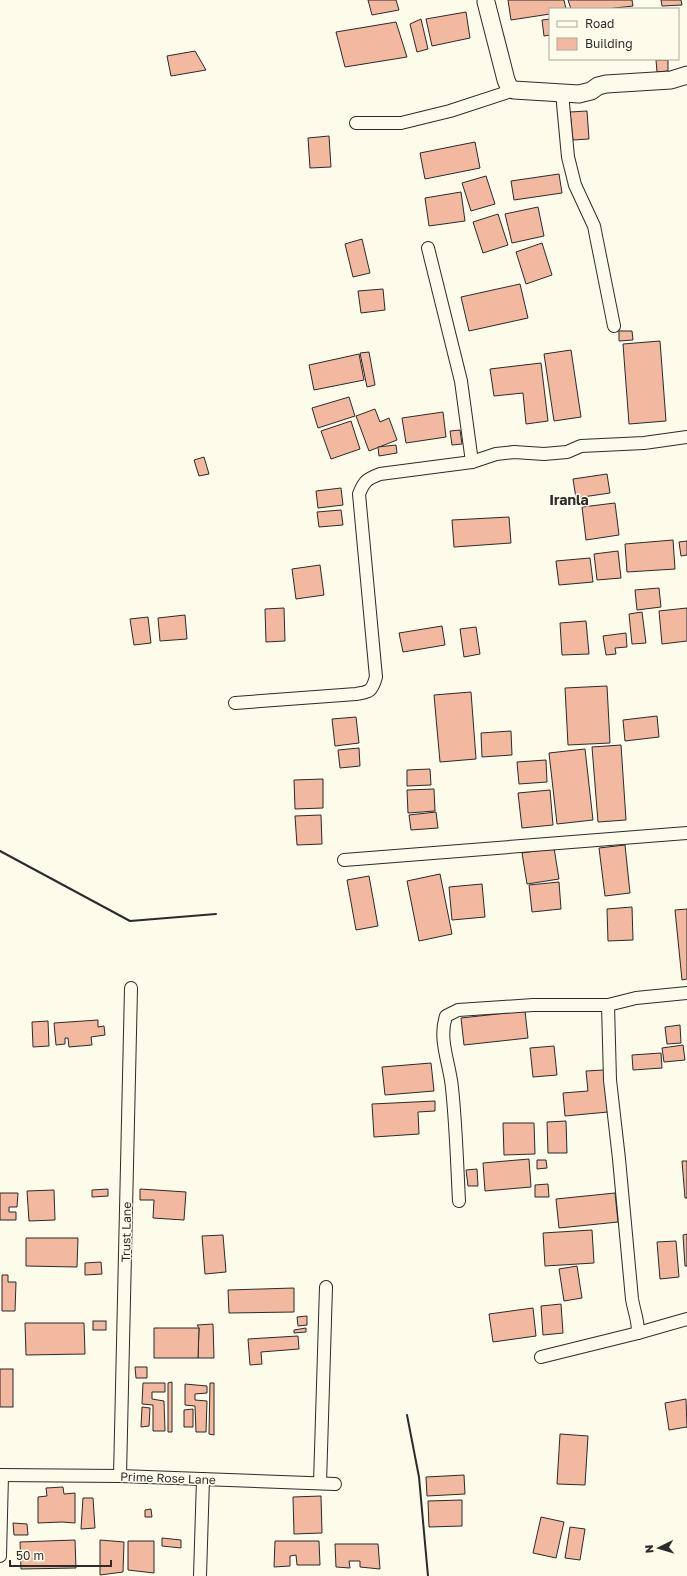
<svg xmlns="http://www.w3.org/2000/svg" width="687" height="1576" font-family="'Golos Text',sans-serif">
<rect width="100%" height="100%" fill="#fdfbea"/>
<!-- building -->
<g fill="#f2b8a0" stroke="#2b2b2b">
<polygon points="368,0 396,0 399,10 372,15"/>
<polygon points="508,0 564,0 566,9 550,9 550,14 511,20"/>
<polygon points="568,0 632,0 633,6 606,9 571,9"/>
<polygon points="661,0 681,0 682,5 662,6"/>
<polygon points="466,12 470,38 432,46 426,19"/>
<polygon points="421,19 428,49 417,52 410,24"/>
<polygon points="550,19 550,35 544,36 542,20"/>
<polygon points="396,22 407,57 345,67 336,32"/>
<polygon points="195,51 206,70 171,76 167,56"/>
<polygon points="656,60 668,60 668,71 657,72"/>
<polygon points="587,111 589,139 573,140 570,112"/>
<polygon points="329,136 331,167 310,168 308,138"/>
<polygon points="475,142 480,168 425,179 420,153"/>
<polygon points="559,174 562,193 514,200 511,181"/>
<polygon points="486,176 495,204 471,211 462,183"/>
<polygon points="461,192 465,221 429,226 425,198"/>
<polygon points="538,207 544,236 512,243 505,214"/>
<polygon points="498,214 508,245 483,253 473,222"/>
<polygon points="362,239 370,273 353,277 345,244"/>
<polygon points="542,243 552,275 526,284 516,252"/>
<polygon points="520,284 528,318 469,331 461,297"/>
<polygon points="383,289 385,310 361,313 358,291"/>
<polygon points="619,331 632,331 633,340 619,341"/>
<polygon points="660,341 666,421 629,424 623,344"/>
<polygon points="571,350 581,417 554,421 544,354"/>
<polygon points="369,352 375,385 367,387 360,353"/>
<polygon points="359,354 364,380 314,390 309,365"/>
<polygon points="541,363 548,421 526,424 523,393 494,396 490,369"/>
<polygon points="349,397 355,416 318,428 312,408"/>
<polygon points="375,409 380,422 389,418 397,440 369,451 356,416"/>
<polygon points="443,412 446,437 406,443 402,418"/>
<polygon points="351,421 360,449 331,459 321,431"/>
<polygon points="460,430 462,444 452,445 450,431"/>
<polygon points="396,445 397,453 379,456 378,447"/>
<polygon points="204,457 209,474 199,476 194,460"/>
<polygon points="607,474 610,493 576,498 573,479"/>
<polygon points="341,488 343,505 318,508 316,491"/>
<polygon points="615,503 619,535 586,540 582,507"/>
<polygon points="341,510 343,525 319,527 317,512"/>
<polygon points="509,517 511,543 454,547 452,520"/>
<polygon points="673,540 675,569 627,572 625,544"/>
<polygon points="687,541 687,555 681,556 679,542"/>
<polygon points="618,551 621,578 597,580 594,554"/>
<polygon points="590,558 593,582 559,585 556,561"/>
<polygon points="320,565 324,595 296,599 292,569"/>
<polygon points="659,588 661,607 637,610 635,590"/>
<polygon points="284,608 285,641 266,642 265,609"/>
<polygon points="687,608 687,641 662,644 659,611"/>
<polygon points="642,612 646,643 632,644 629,614"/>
<polygon points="185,615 187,639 160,641 158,618"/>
<polygon points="148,617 151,643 134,645 130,619"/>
<polygon points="586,621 589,654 562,655 560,623"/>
<polygon points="442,626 445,645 403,652 399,633"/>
<polygon points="476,627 480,654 464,657 460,629"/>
<polygon points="626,633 627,647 615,648 616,654 606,655 603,636"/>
<polygon points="607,686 610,743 568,745 565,688"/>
<polygon points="471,692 476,759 440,762 434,695"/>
<polygon points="657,716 659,737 625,741 623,720"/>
<polygon points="356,717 359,743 335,746 332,719"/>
<polygon points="511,731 512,755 482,757 481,733"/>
<polygon points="621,745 626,820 598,822 592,747"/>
<polygon points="359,748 360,766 340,768 338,750"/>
<polygon points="585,749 593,820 557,824 549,753"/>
<polygon points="546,760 547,782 519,784 517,762"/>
<polygon points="430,769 431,785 407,786 407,770"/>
<polygon points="323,779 323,808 295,809 294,780"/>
<polygon points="434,789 435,811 408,813 407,790"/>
<polygon points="550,790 553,825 522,828 518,793"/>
<polygon points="436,812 438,828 411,830 409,815"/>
<polygon points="321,815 322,844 297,845 295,816"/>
<polygon points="625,845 630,893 605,896 599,848"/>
<polygon points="554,848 559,879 527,884 522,853"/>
<polygon points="440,874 452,934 419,941 407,881"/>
<polygon points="369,876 378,926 356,930 347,880"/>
<polygon points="559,882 561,909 532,912 529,885"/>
<polygon points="482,884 485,917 452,920 449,887"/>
<polygon points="632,907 633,940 608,941 607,909"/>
<polygon points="687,909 687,979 682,980 675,910"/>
<polygon points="525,1011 528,1038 464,1045 461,1018"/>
<polygon points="98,1020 98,1027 104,1026 105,1035 91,1037 92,1045 69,1047 68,1038 65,1038 65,1044 56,1045 54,1023"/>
<polygon points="48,1021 49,1046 33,1047 32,1022"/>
<polygon points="680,1025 681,1043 667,1044 665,1027"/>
<polygon points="683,1045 685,1060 664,1062 662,1048"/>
<polygon points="554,1046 557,1075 533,1077 530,1048"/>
<polygon points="661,1053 662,1068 633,1070 632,1055"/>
<polygon points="431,1063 434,1091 385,1095 382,1067"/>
<polygon points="604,1070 608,1112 565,1116 563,1093 588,1091 586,1071"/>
<polygon points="435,1101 435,1111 418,1112 419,1134 374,1137 372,1104"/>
<polygon points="566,1121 567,1153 548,1153 547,1122"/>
<polygon points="503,1123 534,1123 535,1154 504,1155"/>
<polygon points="529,1159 531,1187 485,1191 483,1163"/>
<polygon points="537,1160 546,1160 547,1168 537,1169"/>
<polygon points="682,1161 687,1161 687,1198 685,1198"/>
<polygon points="477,1169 478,1186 468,1186 466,1170"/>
<polygon points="548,1184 549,1197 535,1197 535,1185"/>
<polygon points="108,1189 108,1196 92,1197 92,1190"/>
<polygon points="140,1189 186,1192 184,1220 153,1218 154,1200 140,1200"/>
<polygon points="54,1190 55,1220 29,1221 27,1191"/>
<polygon points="0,1193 18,1193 17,1207 9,1207 9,1212 16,1212 16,1220 0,1220"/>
<polygon points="615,1193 618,1222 559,1228 556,1199"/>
<polygon points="592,1230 594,1263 545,1266 543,1233"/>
<polygon points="687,1234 687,1266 685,1266 683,1235"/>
<polygon points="223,1235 226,1272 205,1274 202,1236"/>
<polygon points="26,1238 78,1238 77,1267 26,1266"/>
<polygon points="676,1241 679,1277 660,1279 657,1242"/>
<polygon points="101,1262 102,1274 85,1275 85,1263"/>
<polygon points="577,1266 582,1298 564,1301 559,1269"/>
<polygon points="2,1275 8,1275 8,1282 16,1282 15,1311 2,1311"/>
<polygon points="294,1288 294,1312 229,1313 228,1290"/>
<polygon points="561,1304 563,1333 543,1335 541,1306"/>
<polygon points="533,1308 536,1336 493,1342 489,1314"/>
<polygon points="307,1316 307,1325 298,1326 297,1317"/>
<rect x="93" y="1321" width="13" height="9"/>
<polygon points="25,1323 84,1323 85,1354 26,1355"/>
<polygon points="213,1324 214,1358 198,1358 199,1328 197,1325"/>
<polygon points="154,1328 199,1328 198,1358 154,1358"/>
<polygon points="306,1328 306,1332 294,1333 294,1330"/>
<polygon points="298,1336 299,1349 261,1352 262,1364 250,1365 248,1339"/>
<polygon points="135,1367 147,1367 147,1378 136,1378"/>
<rect x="0" y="1369" width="13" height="38"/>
<polygon points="172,1382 172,1432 168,1432 168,1383"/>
<polygon points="143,1383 165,1383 165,1392 152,1392 152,1399 164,1401 165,1431 153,1431 153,1405 142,1404"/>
<polygon points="210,1383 214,1383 214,1435 209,1434"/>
<polygon points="185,1384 207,1386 207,1393 195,1394 195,1400 207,1401 206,1432 196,1432 195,1406 185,1405"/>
<polygon points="686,1399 687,1427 669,1430 665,1403"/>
<polygon points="142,1407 150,1408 149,1426 141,1427"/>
<polygon points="193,1409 193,1427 184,1427 184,1410"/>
<polygon points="560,1434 588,1436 585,1485 557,1484"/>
<polygon points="464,1475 465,1494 427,1496 426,1477"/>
<polygon points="63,1487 64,1494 75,1493 75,1523 62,1522 38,1523 38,1497 47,1496 46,1488"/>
<polygon points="321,1496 322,1533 294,1534 293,1497"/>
<polygon points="83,1498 93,1498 95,1528 81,1529"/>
<polygon points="462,1500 462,1526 429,1527 428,1501"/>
<polygon points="151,1509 152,1517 145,1517 145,1510"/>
<polygon points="541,1517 564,1522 556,1558 533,1553"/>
<polygon points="13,1523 27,1524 28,1535 14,1535"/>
<polygon points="570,1527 585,1529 580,1560 565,1558"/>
<polygon points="162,1538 181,1540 181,1548 162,1546"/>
<polygon points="75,1540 76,1568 21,1569 20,1542"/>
<polygon points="100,1540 124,1542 123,1572 100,1575"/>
<polygon points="128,1541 154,1541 154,1573 128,1570"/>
<polygon points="275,1541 319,1541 320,1565 297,1565 296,1555 290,1556 290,1566 274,1567"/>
<polygon points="335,1544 378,1544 380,1569 360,1567 360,1561 349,1561 350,1568 336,1567"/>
</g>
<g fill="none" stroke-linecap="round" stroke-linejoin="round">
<defs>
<g id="street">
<polyline points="562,93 568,157 575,185 594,226 614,326"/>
<polyline points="356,123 401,123 450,111 514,90"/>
<polyline points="428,248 461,381 472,462"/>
<path d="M235 703 356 694C370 692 372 691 376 677L359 494C364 481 367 479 380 474L472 462 496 454 514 452 544 454 567 452 581 446 644 443 687 437"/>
<polyline points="344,860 687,833"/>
<path d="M459 1201C457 1163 456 1125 452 1088 450 1064 438 1040 446 1016L458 1010 533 1005H608"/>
<polyline points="638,1333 687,1319"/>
<path d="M541 1357 638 1333C638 1318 634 1312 632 1299L619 1159 610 1080 608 1005 636 998 687 993"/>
<polyline points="0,1475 120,1476 335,1484"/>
<polyline points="120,1476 131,988"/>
<polyline points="320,1483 326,1287"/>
<polyline points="0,1556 2,1475"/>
<polyline points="200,1576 203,1479"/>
</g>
<polyline id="secondary" points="486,2 506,80 509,87 514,90 579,94 591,91 598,86 606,84 671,80 687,75"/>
</defs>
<!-- street casing -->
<use href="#street" stroke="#2b2b2b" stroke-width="14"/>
<!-- secondary casing -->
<use href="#secondary" stroke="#2b2b2b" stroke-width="19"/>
<!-- street -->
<use href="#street" stroke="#fdfbea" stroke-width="12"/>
<!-- secondary -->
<use href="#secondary" stroke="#fdfbea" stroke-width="17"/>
<!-- wall -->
<g stroke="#2b2b2b" stroke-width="2">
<polyline points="0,851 130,921 216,914"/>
<polyline points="407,1415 419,1477 428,1576"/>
</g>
</g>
<g text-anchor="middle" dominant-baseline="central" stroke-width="3" stroke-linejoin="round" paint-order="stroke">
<!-- street labels -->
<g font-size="12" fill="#2b2b2b" stroke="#fdfbea">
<text transform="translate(126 1232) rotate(-89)">Trust Lane</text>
<text transform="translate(168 1478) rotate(2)">Prime Rose Lane</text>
</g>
<!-- quarter labels -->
<g font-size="14" font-weight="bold" fill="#2b2b2b" stroke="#fdfbea">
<text x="569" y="499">Iranla</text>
</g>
</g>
<!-- legend -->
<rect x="549" y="8" width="130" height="52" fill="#fdfbea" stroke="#a9a89e"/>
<rect x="557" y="21" width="20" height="6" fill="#fdfbea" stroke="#a9a89e"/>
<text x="585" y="28" font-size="12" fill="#2b2b2b">Road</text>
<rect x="557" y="38" width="20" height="12" fill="#f2b8a0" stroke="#a9a89e"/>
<text x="585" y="48" font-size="12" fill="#2b2b2b">Building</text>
<!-- north arrow -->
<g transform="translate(659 1548) rotate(265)" stroke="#fdfbea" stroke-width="3" paint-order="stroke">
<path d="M0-3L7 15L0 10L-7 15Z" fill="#2b2b2b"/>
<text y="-6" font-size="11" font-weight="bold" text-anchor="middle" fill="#2b2b2b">N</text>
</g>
<!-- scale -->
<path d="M10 1560v6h101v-6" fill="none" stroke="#2b2b2b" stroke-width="2"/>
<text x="16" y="1560" font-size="12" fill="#2b2b2b" stroke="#fdfbea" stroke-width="3" paint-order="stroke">50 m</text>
</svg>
